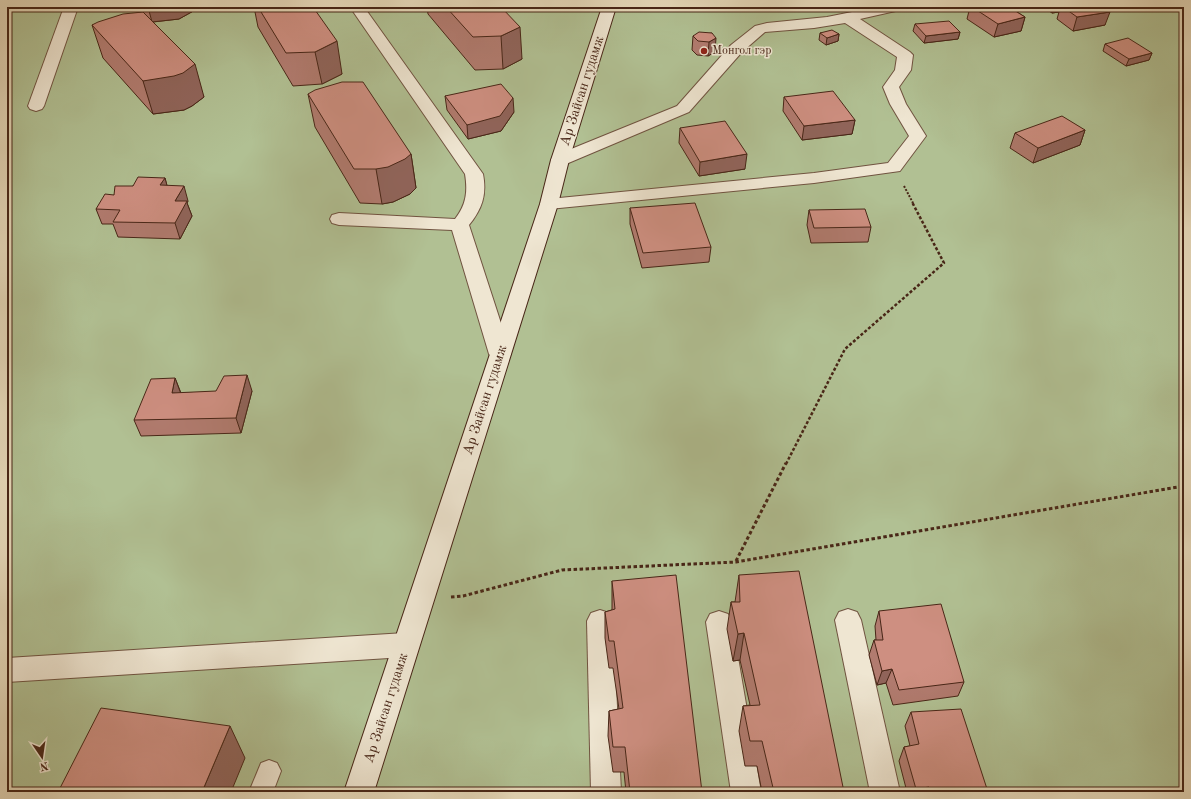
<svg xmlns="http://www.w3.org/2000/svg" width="1191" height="799" font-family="'Old Standard TT',serif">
<rect width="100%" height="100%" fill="#e6d9ba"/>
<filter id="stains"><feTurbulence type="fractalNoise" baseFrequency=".005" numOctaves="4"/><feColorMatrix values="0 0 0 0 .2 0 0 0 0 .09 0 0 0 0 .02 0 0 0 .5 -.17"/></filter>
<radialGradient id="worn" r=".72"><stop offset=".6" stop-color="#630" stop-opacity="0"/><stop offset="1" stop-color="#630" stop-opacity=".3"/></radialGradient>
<!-- green -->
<rect fill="#b1c093" stroke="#7c7355" x="7" y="7" width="1177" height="785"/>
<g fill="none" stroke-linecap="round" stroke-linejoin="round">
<defs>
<polygon id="lane" points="269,760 277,763 281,771 273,792 249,792 261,763"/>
<g id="street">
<polygon points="64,7 78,7 44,106 42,109 36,111 30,109 28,106"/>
<path d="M350 7H364L483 174C487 195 482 209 469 225L511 354 507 359 500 361 493 359 489 354 452 230 339 225 332 223 330 219 332 215 339 213 455 219C466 205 468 192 465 174Z"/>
<polygon points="877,7 902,7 900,10 860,19 910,52 913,55 911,70 899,87 906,104 926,136 900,171 814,183 549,209 543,208 540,204 543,200 549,199 814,173 888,163 909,136 890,104 883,87 895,70 897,57 845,23 814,28 765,32 742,52 689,112 566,164 560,165 554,164 551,160 554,156 677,106 731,45 755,26 767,23 827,17"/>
<polygon points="848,609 857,612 861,620 900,792 870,792 835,620 839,612"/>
<polygon points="600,610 609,613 613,621 621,792 591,792 587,621 591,613"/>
<polygon points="719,611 728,614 732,622 761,792 731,792 706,622 710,614"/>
<polygon points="405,633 415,637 418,645 415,653 405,657 7,682 7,658"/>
</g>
<polygon id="secondary" points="602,7 616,7 569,160 558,204 374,792 344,792 540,204 551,160"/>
</defs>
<!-- lane casing -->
<use href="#lane" stroke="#705340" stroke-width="2"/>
<!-- street casing -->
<use href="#street" stroke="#705340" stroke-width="2"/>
<!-- secondary casing -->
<use href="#secondary" stroke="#482617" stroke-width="2"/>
<!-- path-far2 -->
<polyline stroke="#482617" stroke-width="2" stroke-dasharray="2 1.5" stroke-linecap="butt" points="904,186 913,203"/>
<!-- path-far1 -->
<polyline stroke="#482617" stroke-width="2.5" stroke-dasharray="3 2" stroke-linecap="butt" points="786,464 845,349 944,263 912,202"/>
<!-- path -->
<g stroke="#482617" stroke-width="3" stroke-dasharray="3.5 2.5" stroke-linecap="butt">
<polyline points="736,561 786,463"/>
<polyline points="451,597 463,596 562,570 736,562 1184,486"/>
</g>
<!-- lane -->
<use href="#lane" fill="#efe6d2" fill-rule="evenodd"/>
<!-- street -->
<use href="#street" fill="#efe6d2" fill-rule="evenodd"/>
<!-- secondary -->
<use href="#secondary" fill="#efe6d2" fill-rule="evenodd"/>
</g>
<!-- wall -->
<g fill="#b17b6f" stroke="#482617">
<polygon points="136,7 196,7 197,9 179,19 153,22 204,97 192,106 184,110 153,114 103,58 92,25 141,12"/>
<polygon points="254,7 313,7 342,74 322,84 293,86 258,27"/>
<polygon points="427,7 501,7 522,59 503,69 475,70 428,14"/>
<polygon points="970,7 1009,7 1025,17 1021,31 994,37 967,19"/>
<polygon points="1043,7 1103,7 1105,25 1073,31 1057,19 1059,12 1052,13"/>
<polygon points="1180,7 1184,7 1184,14 1178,10"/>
<polygon points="915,24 960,32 958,39 924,43 913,31"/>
<polygon points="712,33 715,52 708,56 697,55 692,50 693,36"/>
<polygon points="820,33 839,34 838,41 826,45 819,40"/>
<polygon points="1105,44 1152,53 1149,60 1126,66 1103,51"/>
<polygon points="308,94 411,154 416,188 410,194 393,202 382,204 360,203 315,127"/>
<polygon points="445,96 514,112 501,131 468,139 447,110"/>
<polygon points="784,97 855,120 852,134 802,140 783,111"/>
<polygon points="680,128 745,169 699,176 679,143"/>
<polygon points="1085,130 1080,145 1033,163 1010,148 1015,133"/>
<polygon points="165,178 167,186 188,201 187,203 192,216 180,239 118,237 113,224 102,224 96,209 114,195 133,186"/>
<polygon points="630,208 711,247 709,262 642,268 630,224"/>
<polygon points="809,210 871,227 868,242 811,243 807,225"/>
<polygon points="175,378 181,393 252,391 241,433 141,436 134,420"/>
<polygon points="739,575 844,792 762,792 757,766 745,766 739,731 743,706 750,705 740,660 733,661 727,629 731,602 735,602"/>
<polygon points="612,581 702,792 626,792 624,772 613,772 608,736 609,711 619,709 613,668 609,668 605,638 605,612 612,610"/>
<polygon points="879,611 964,682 958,696 893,705 886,683 877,685 869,655 874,640 876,640 875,626"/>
<polygon points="911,712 988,792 907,792 899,761 904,747 910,746 905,726"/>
</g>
<!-- shaded-wall -->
<g fill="#90645a" stroke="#482617">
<polygon points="148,7 196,7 197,9 179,19 152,22"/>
<polygon points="1054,7 1060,7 1059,12 1052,13"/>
<polygon points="1110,12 1105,25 1073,31 1077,17"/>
<polygon points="1025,17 1021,31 994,37 998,24"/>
<polygon points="520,27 522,59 503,69 501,36"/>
<polygon points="960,32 958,39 924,43 926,36"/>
<polygon points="839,34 838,41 826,45 827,38"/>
<polygon points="716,38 715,52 708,56 709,42"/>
<polygon points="337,41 342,74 322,84 315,52"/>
<polygon points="1152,53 1149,60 1126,66 1129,59"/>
<polygon points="195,64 204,97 192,106 184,110 153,114 143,81"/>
<polygon points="513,98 514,112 501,131 468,139 467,125"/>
<polygon points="855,120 852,134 802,140 804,126"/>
<polygon points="1085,130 1080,145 1033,163 1038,148"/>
<polygon points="411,154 416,188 410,194 393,202 382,204 376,169"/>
<polygon points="747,154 745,169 699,176 700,162"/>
<polygon points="165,178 169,193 160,185"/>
<polygon points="184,186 188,201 187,203 192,216 180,239 175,223 175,201"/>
<polygon points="247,375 252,391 241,433 236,418"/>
<polygon points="175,378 181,394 172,393"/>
<polygon points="744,633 740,660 733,661 738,634"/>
<polygon points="892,669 886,683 877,685 882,671"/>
<polygon points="230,726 245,758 231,792 202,792"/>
</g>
<!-- building -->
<g fill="#ce8f81" stroke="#482617">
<polygon points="258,7 313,7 337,41 315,52 286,53"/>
<polygon points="446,7 501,7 520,27 501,36 473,37"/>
<polygon points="972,7 1009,7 1025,17 998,24"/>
<polygon points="1063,7 1103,7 1110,12 1077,17"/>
<polygon points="143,12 195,64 183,73 174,76 143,81 92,25 98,22 123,14"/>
<polygon points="949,21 960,32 926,36 915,24"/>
<polygon points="832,30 839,34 827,38 820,33"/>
<polygon points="699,32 712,33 716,38 709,42 698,41 693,36"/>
<polygon points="1128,38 1152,53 1129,59 1105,44"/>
<polygon points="342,82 363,82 411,154 405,159 388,167 376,169 354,169 308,94 315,90"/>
<polygon points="501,84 513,98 500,116 467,125 445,96"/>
<polygon points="833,91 855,120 804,126 784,97"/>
<polygon points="1062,116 1085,130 1038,148 1015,133"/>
<polygon points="725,121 747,154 700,162 680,128"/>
<polygon points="138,177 165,178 160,185 184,186 175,201 187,201 175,223 113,222 120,210 96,209 105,194 114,195 115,186 133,186"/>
<polygon points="695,203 711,247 643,253 630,208"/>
<polygon points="865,209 871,227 814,228 809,210"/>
<polygon points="247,375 236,418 134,420 151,379 175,378 172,393 216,391 224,376"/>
<polygon points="799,571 844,792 774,792 762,741 750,741 743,706 760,705 744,633 738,634 731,602 740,602 739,575"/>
<polygon points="676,575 702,792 630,792 625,747 613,747 609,711 623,708 614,641 609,641 605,612 615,609 612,581"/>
<polygon points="941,604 964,682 899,690 892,669 882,671 874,640 883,640 879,611"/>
<polygon points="101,708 230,726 202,792 58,792"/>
<polygon points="961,709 988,792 930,792 929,787 916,789 904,747 919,744 911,712"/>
</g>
<!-- markers -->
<circle fill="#8f2418" stroke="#efe6d2" stroke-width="1.5" cx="704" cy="51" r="4"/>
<g text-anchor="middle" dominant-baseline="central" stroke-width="3" stroke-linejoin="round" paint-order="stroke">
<!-- far-poi labels -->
<g font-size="12" fill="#482617" stroke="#efe6d2" text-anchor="start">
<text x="712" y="51">Монгол гэр</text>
</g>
<!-- street labels -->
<g font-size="14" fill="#482617" stroke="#efe6d2">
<text transform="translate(582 91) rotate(-72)">Ар Зайсан гудамж</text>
<text transform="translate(485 400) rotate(-72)">Ар Зайсан гудамж</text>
<text transform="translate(386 708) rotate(-72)">Ар Зайсан гудамж</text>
</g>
</g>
<!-- margin -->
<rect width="1191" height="799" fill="none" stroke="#e6d9ba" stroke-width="24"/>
<rect x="8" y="8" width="1175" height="783" fill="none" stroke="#482617" stroke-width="2"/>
<rect x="12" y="12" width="1167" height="775" fill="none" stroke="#482617"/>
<!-- north arrow -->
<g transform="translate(42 757) rotate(167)" stroke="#efe6d2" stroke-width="3" paint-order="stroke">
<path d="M0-3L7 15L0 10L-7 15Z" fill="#482617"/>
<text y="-6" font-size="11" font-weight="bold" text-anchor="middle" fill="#482617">N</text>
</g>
<rect width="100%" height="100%" filter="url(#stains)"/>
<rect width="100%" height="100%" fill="url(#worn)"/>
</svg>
